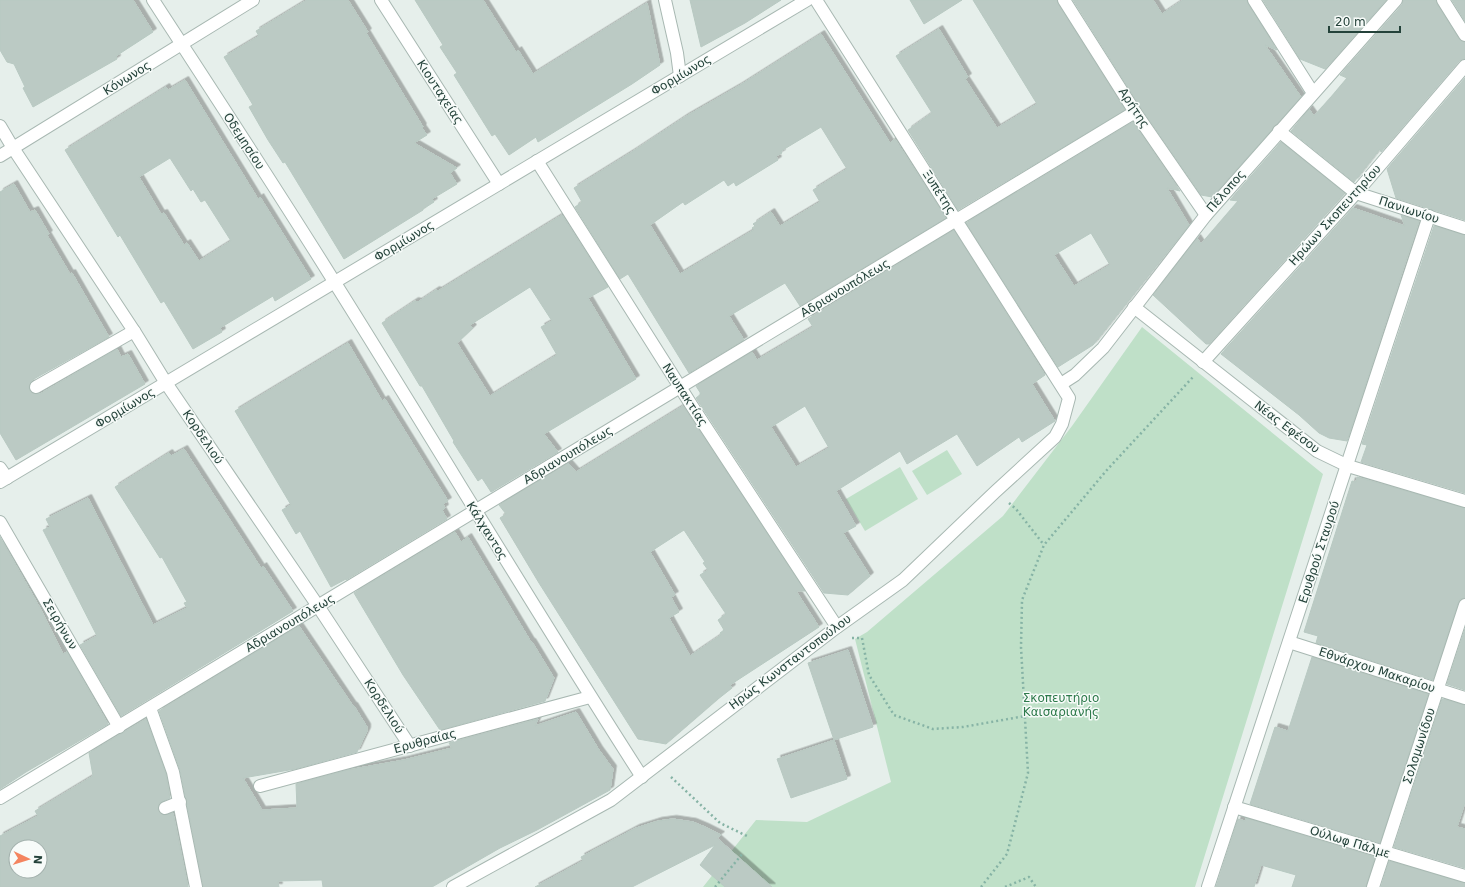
<svg xmlns="http://www.w3.org/2000/svg" width="1465" height="887" font-family="'DejaVu Sans',sans-serif">
<defs>
<filter id="shadow"><feDropShadow dx="3.5" dy="-3.5" stdDeviation="0" flood-color="#0004"/></filter>
</defs>
<rect width="100%" height="100%" fill="#e6efeb"/>
<!-- green -->
<g fill="#bfe0c8">
<polygon points="1142,327 1323,474 1195,887 703,887 756,820 807,822 891,782 855,639 867,632 1003,516 1072,426"/>
<polygon points="947,450 962,474 927,495 912,471"/>
<polygon points="900,467 918,499 865,531 846,499"/>
</g>
<!-- building -->
<g fill="#bbcac4" stroke="#b8c9c2" fill-rule="evenodd" filter="url(#shadow)">
<polygon points="0,0 133,0 153,32 116,56 117,59 33,107 23,88 25,87 14,64 7,62 0,50"/>
<polygon points="307,0 348,0 368,32 366,33 423,127 422,128 427,135 414,143 457,168 450,173 457,184 432,199 434,202 423,209 423,210 344,259 285,162 283,163 268,140 249,107 253,105 224,57 259,36 256,31"/>
<polygon points="415,0 483,0 516,52 518,50 533,74 647,3 660,65 632,84 538,142 536,137 509,155 495,134 492,136 454,75 457,73 440,47 443,45"/>
<polygon points="690,0 781,0 745,23 701,47"/>
<polygon points="910,0 962,0 924,24"/>
<polygon points="973,0 1057,0 1058,4 1125,110 958,210 908,130 932,113 896,56 939,29 968,77 965,79 997,128 1037,104"/>
<polygon points="1073,0 1153,0 1162,14 1183,0 1247,0 1248,4 1277,50 1265,45 1301,97 1212,197 1201,195 1141,108"/>
<polygon points="1263,0 1386,0 1325,69 1300,59"/>
<polygon points="1403,0 1436,0 1437,4 1459,39 1465,42 1465,59 1459,61 1381,152 1380,149 1354,182 1291,131 1309,109 1314,116 1331,97 1347,78 1340,75 1402,5"/>
<polygon points="1452,0 1465,0 1465,21"/>
<path d="M821 34 890 143 895 139 946 218 800 306 785 283 729 316 744 340 689 373 628 274 620 279 575 207 582 202 574 188 632 152 685 117 739 86ZM821 127 847 169 813 190 820 202 780 226 771 212 753 224 755 226 752 228 754 230 680 274 650 225 683 202 685 205 724 180 728 186 734 182 736 186 778 160 776 156 782 153 781 151Z"/>
<polygon points="1465,78 1465,220 1396,198 1387,169"/>
<path d="M185 80 258 199 260 197 311 279 275 301 273 296 220 328 222 332 193 349 164 301 161 303 120 235 118 237 65 150 166 87 168 90ZM170 158 191 191 193 189 201 202 205 200 231 241 199 261 187 243 184 245 164 213 161 214 139 177Z"/>
<path d="M1133 122 1180 191 1167 188 1189 225 1093 345 1058 367 966 223ZM1091 233 1110 265 1074 286 1054 255Z"/>
<polygon points="1281,142 1345,193 1209,344 1206,344 1153,295 1197,238 1201,244 1238,201 1230,200"/>
<polygon points="14,184 30,212 35,210 49,234 47,235 70,274 72,273 109,337 32,380 29,387 30,391 36,394 40,394 117,349 121,357 128,354 145,384 16,460 0,433 0,192"/>
<polygon points="1353,208 1405,226 1401,215 1419,221 1347,441 1329,438 1319,433 1299,415 1221,354"/>
<path d="M562 215 608 287 588 298 636 379 544 434 558 452 491 492 482 478 478 481 453 442 454 441 422 386H420L382 323 415 301 418 302 436 290 438 291ZM530 287 552 321 541 327 557 355 490 396 457 343 473 328 470 325Z"/>
<polygon points="1434,226 1465,235 1465,493 1361,462 1367,445 1362,444"/>
<path d="M954 230 1045 375 1032 384 1055 421 1022 442 1019 437 977 466 957 434 907 464 900 451 836 491 856 526 843 533 870 576 848 595 824 593 696 398 701 394 696 386 752 352 757 360 813 327 808 319ZM805 406 829 448 796 467 771 427Z"/>
<polygon points="348,343 382,401 385,399 448,501 443,504 445,508 442,510 447,519 346,580 346,579 331,587 300,531 296,534 282,510 291,505 235,411"/>
<path d="M683 406 805 591H796L819 627 730 685 732 688 718 699 666 744 638 739 539 583 500 518 506 514 499 505 568 463 576 472ZM684 530 705 562 703 563 708 570 700 575 726 614 718 620 724 630 720 633 721 635 690 656 669 618 679 612 671 597 675 595 650 552Z"/>
<polygon points="184,449 261,568 263,566 293,611 121,716 80,645 97,636 43,530 50,527 46,519 88,498 153,625 187,608 184,603 187,602 162,557 160,558 115,487 169,453 171,456"/>
<polygon points="1357,477 1465,508 1465,598 1460,599 1458,603 1433,680 1316,643 1318,636 1304,632 1352,481 1356,482"/>
<polygon points="455,532 461,542 468,537 531,642 532,642 554,678 545,701 440,730 403,675 354,593"/>
<polygon points="0,537 40,608 63,654 67,652 108,724 26,772 0,789"/>
<polygon points="299,626 353,706 354,706 367,727 367,731 357,752 295,769 243,778 262,810 297,808 296,784 348,770 404,760 452,748 449,743 538,719 535,726 576,712 599,750 613,769 610,790 537,830 500,848 432,887 323,887 322,880 278,881 279,887 203,887 180,770 159,711"/>
<polygon points="1465,629 1465,690 1447,684"/>
<polygon points="848,650 873,727 834,740 808,663"/>
<polygon points="1312,657 1428,694 1380,843 1250,804 1275,727 1288,731"/>
<polygon points="1442,699 1465,705 1465,802 1457,827 1465,829 1465,868 1394,847"/>
<path d="M146 719 166 774 170 798 159 803 158 810 164 815 173 813 188 887H0V836L38 816 35 811 93 776 89 753ZM16 847H40V871H16Z"/>
<polygon points="834,740 847,779 791,798 777,759"/>
<polygon points="1246,818 1375,857 1366,887 1292,887 1296,875 1261,865 1254,887 1216,887 1238,819 1245,821"/>
<polygon points="673,819 693,822 705,827 721,835 717,838 772,887 725,887 700,865 715,845 632,887 535,887 583,861 581,857 636,828 658,821"/>
<polygon points="1389,861 1465,883 1465,887 1381,887"/>
</g>
<g fill="none" stroke-linecap="round" stroke-linejoin="round">
<defs>
<g id="minor">
<path d="M153 0C214 94 276 188 335 283 438 447 537 614 642 777"/>
<polyline points="381,0 499,184"/>
<polyline points="665,0 677,53 680,76"/>
<polyline points="1064,0 1135,112 1206,215"/>
<polyline points="1254,0 1313,93"/>
<polyline points="1443,0 1465,35"/>
<polyline points="0,126 13,148 134,331 166,383 318,606 410,746"/>
<polyline points="1279,131 1356,193 1465,228"/>
<polyline points="0,156 253,0"/>
<polyline points="537,161 692,406 837,627"/>
<polyline points="1134,307 1317,451 1348,466 1465,501"/>
<polyline points="1203,362 1356,193 1465,66"/>
<polyline points="1061,384 1075,375 1103,348 1206,215 1396,0"/>
<polyline points="36,387 134,331"/>
<polyline points="0,468 7,478"/>
<polyline points="0,482 807,0"/>
<polyline points="0,522 119,727"/>
<polyline points="1289,642 1465,698"/>
<polyline points="150,708 173,772 196,887"/>
<polyline points="260,786 590,697"/>
<polyline points="0,798 1135,112"/>
<polyline points="1234,807 1465,876"/>
<polyline points="165,808 180,802"/>
<polyline points="453,887 611,800 837,627 903,580 995,492 1055,437 1062,424 1069,398 816,0"/>
<polyline points="1208,887 1429,216"/>
<polyline points="1373,887 1465,605"/>
</g>
</defs>
<!-- minor casing -->
<use href="#minor" stroke="#a8b8b2" stroke-width="14"/>
<!-- path -->
<g stroke="#86b3a5" stroke-width="2.5" stroke-dasharray="2 3" stroke-linecap="butt">
<polyline points="1009,503 1016,509 1044,545"/>
<polyline points="852,638 862,638 869,675 894,715 933,729 963,727 1025,716"/>
<polyline points="671,777 720,823 747,836"/>
<polyline points="715,887 743,853"/>
<polyline points="981,887 1007,854 1028,773 1021,647 1022,600 1044,545 1106,471 1193,377"/>
<polyline points="1005,887 1029,877 1036,887"/>
</g>
<!-- minor -->
<use href="#minor" stroke="#fff" stroke-width="12"/>
</g>
<g text-anchor="middle" dominant-baseline="central" stroke-width="3" stroke-linejoin="round" paint-order="stroke">
<!-- street labels -->
<g font-size="12" fill="#24423a" stroke="#f7fbf9">
<text transform="translate(681 75) rotate(-31)">Φορμίωνος</text>
<text transform="translate(127 78) rotate(-32)">Κόνωνος</text>
<text transform="translate(440 92) rotate(57)">Κιουταχείας</text>
<text transform="translate(1134 108) rotate(57)">Αρήτης</text>
<text transform="translate(244 141) rotate(57)">Οδεμησίου</text>
<text transform="translate(1226 191) rotate(-49)">Πέλοπος</text>
<text transform="translate(939 192) rotate(57)">Ξυπέτης</text>
<text transform="translate(1409 210) rotate(18)">Πανιωνίου</text>
<text transform="translate(1335 215) rotate(-48)">Ηρώων Σκοπευτηρίου</text>
<text transform="translate(404 241) rotate(-31)">Φορμίωνος</text>
<text transform="translate(845 288) rotate(-31)">Αδριανουπόλεως</text>
<text transform="translate(685 395) rotate(57)">Ναυπακτίας</text>
<text transform="translate(125 408) rotate(-31)">Φορμίωνος</text>
<text transform="translate(1287 427) rotate(37)">Νέας Εφέσου</text>
<text transform="translate(203 437) rotate(56)">Κορδελιού</text>
<text transform="translate(568 455) rotate(-31)">Αδριανουπόλεως</text>
<text transform="translate(487 531) rotate(58)">Κάλχαντος</text>
<text transform="translate(1319 552) rotate(-72)">Ερυθρού Σταυρού</text>
<text transform="translate(290 623) rotate(-31)">Αδριανουπόλεως</text>
<text transform="translate(60 624) rotate(60)">Σειρήνων</text>
<text transform="translate(790 662) rotate(-37)">Ηρώς Κωνσταντοπούλου</text>
<text transform="translate(1377 670) rotate(18)">Εθνάρχου Μακαρίου</text>
<text transform="translate(384 706) rotate(57)">Κορδελιού</text>
<text transform="translate(425 741) rotate(-15)">Ερυθραίας</text>
<text transform="translate(1419 746) rotate(-72)">Σολομωνίδου</text>
<text transform="translate(1350 842) rotate(17)">Ούλωφ Πάλμε</text>
</g>
<!-- park labels -->
<g font-size="12" fill="#2d7a4b" stroke="#f7fbf9">
<text x="1061" y="698">Σκοπευτήριο<tspan x="1061" dy="14">Καισαριανής</tspan></text>
</g>
</g>
<!-- north arrow -->
<g transform="translate(28 859) rotate(94)"><circle r="19" fill="#f7fbf9" stroke="#a3b1ad"/>
<path d="M0-3L7 15L0 10L-7 15Z" fill="#f4845f"/>
<text y="-6" font-size="11" font-weight="bold" text-anchor="middle" fill="#24423a">N</text>
</g>
<!-- scale -->
<path d="M1329 26v6h71v-6" fill="none" stroke="#24423a" stroke-width="2"/>
<text x="1335" y="26" font-size="12" fill="#24423a" stroke="#f7fbf9" stroke-width="3" paint-order="stroke">20 m</text>
</svg>
